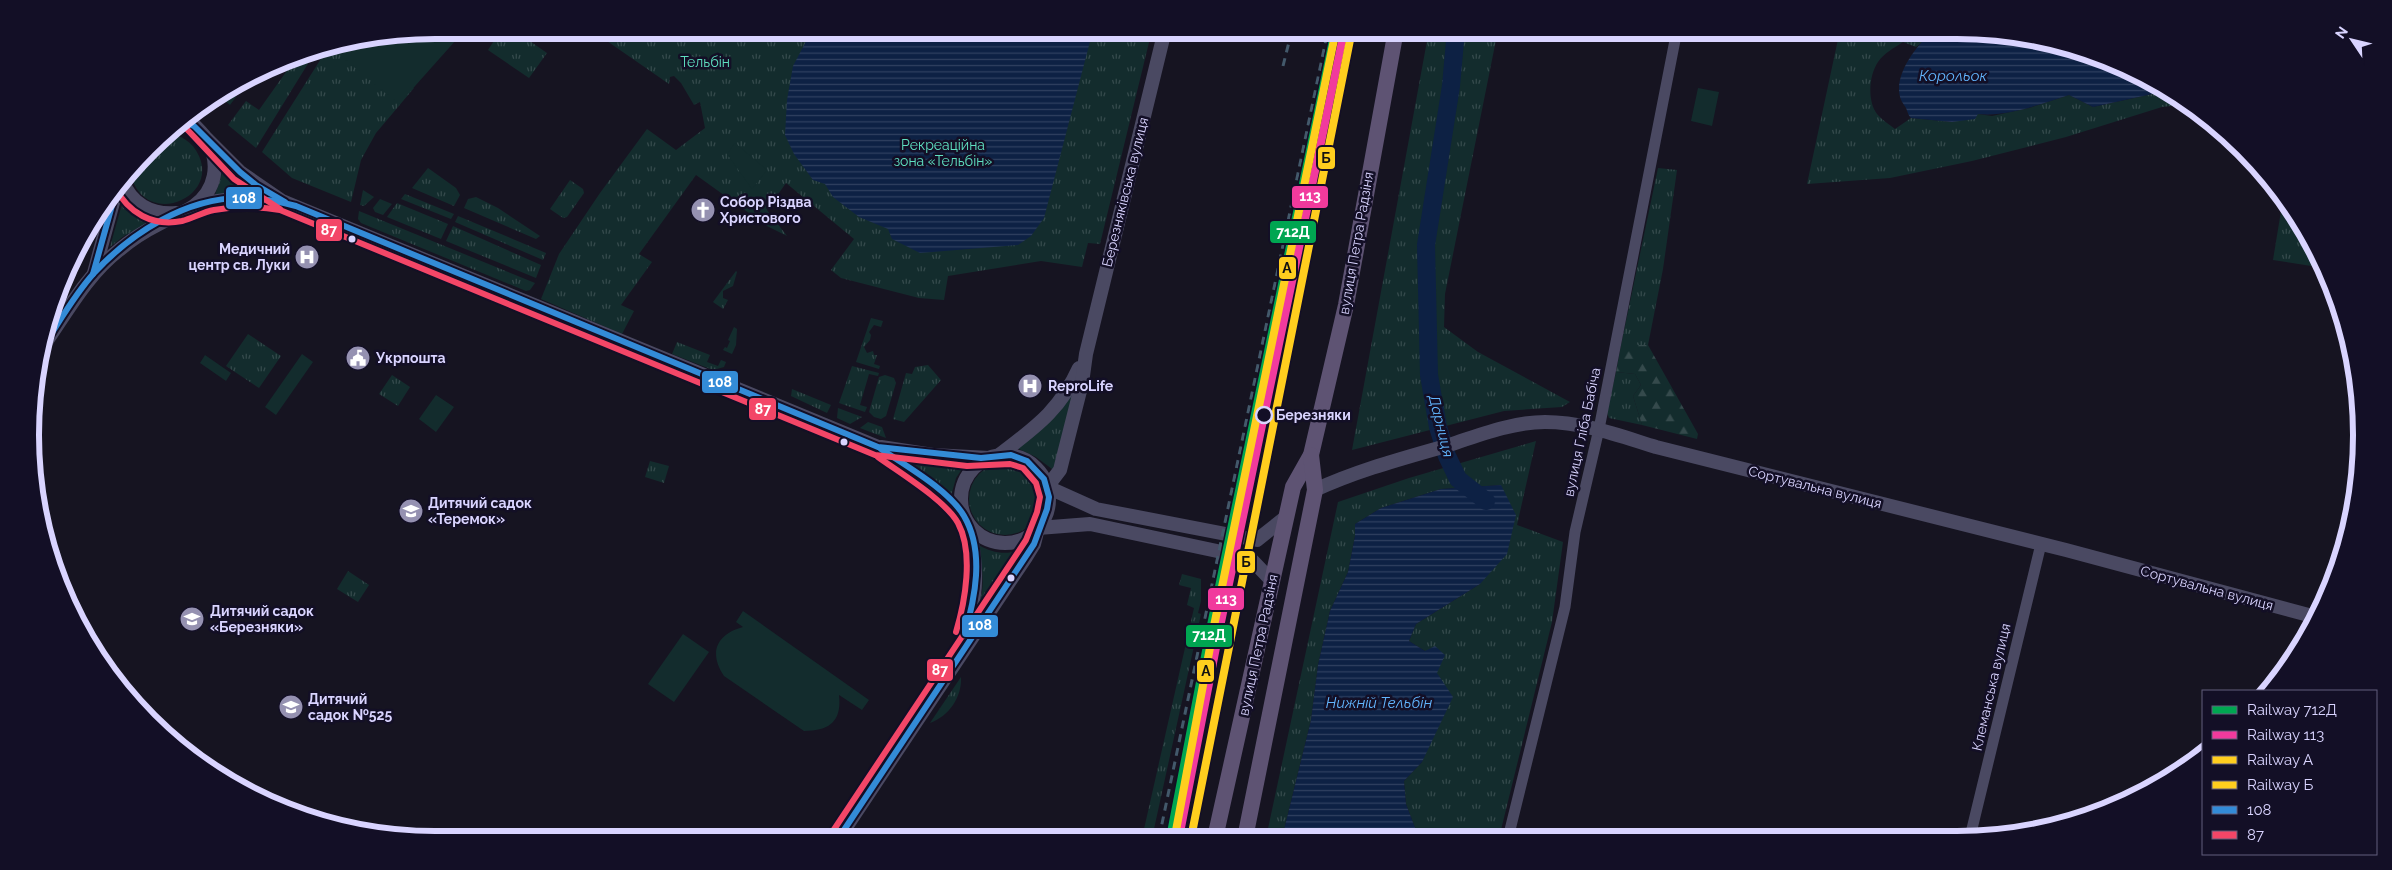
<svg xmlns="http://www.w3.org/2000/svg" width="2392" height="870" font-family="Raleway,sans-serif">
<defs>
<pattern id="grass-tufts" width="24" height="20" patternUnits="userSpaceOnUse" patternTransform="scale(1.25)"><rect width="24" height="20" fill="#132c2d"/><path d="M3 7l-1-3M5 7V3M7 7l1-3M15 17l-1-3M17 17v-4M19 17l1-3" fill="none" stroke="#354a4c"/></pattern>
<pattern id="forest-firs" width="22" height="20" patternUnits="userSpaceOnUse" patternTransform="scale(1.25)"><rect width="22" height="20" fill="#132c2d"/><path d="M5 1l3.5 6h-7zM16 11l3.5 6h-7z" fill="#354a4c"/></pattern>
<pattern id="water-rules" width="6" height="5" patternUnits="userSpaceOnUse" patternTransform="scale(1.25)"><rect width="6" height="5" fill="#0d2144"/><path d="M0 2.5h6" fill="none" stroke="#304060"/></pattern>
</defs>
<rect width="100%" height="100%" fill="#161421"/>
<!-- grass -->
<g fill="url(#grass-tufts)">
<polygon points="501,30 514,30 547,53 529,78 488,50"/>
<polygon points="591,30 1152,30 1100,244 1088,243 1082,267 1041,261 948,276 944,300 919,298 841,278 831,270 854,239 786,183 767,210 787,236 767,226 696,175 639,254 652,262 621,305 634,311 622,334 541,299 559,254 600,193 647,129 676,150 705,128 700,102 694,105 681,83 674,76 670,77 669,84"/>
<polygon points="1429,30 1498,30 1445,294 1444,327 1478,352 1570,402 1562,407 1504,411 1352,450"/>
<path d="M1840 30H1935C1927 36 1924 42 1916 47L1903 42C1894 48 1884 53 1878 62 1869 75 1867 101 1877 114 1882 120 1889 124 1895 129L1911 118 1952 122 1978 114 1992 116 2029 108 2069 95 2093 107 2166 91 2188 104 2162 107 2066 137 1972 161 1890 178 1807 184Z"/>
<polygon points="329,46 414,88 376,133 361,160 351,202 292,178 262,152"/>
<polygon points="317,49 256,148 228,125 246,101 259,110 298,55"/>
<path d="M166 133C181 135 192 141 199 156 219 200 141 230 130 171Z"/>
<polygon points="223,166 260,193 215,195 221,177"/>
<polygon points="428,168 456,188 460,195 454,206 412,188"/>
<polygon points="1658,168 1677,170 1663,269 1648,345 1621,345"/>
<polygon points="570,180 583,189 584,193 567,217 563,218 550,209"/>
<polygon points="363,190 374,197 364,206 360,205"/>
<polygon points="405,194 454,214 451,219 401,199"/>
<polygon points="476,197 498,208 540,236 536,239 464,208 468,199"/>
<polygon points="380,199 392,204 383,215 375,212 373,208"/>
<polygon points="2283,199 2308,232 2324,268 2273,260"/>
<polygon points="397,203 448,224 441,239 387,217"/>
<polygon points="122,204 139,218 150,222 124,236 110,247"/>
<polygon points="359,211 535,283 530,290 526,291 361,223 358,219"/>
<polygon points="458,216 546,253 543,260 455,222"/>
<polygon points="453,226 541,265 536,278 446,241"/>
<polygon points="736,271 737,272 733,286 723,291 723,298 728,300 723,309 713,302"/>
<polygon points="871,318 883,321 881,327 874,325 869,332 871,335 870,340 864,347 867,353 873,351 874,355 877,355 874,364 880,366 879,369 856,362"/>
<polygon points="734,327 737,329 736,345 732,354 723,350 725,347 727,348 730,341 728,340"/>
<polygon points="248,334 281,356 259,388 226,366"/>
<polygon points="677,342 710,355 707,362 718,366 721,360 726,362 724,367 713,370 672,354"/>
<polygon points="928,365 941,380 904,422 893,419 906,373 912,374 915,367"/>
<polygon points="852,366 879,373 878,376 869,374 860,405 867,407 865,412 839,403"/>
<polygon points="1616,372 1635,374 1641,385 1633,396 1642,425 1609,418 1607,413"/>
<polygon points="392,375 410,387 398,406 379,394"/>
<polygon points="885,375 894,378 896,383 886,416 881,419 874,417 869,412 879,377"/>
<polygon points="1075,386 1056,467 1052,469 1036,457 1017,448"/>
<polygon points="792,389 831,405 827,413 791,396"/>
<polygon points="838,408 862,417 850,424 837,418"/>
<polygon points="868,422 882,427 886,438 860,428"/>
<polygon points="1536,441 1517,525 1563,542 1552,622 1499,838 1419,838 1406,804 1404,781 1422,762 1437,673 1425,651 1409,641 1416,624 1480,584 1501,485 1441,489 1381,508 1355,524 1355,536 1348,572 1330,611 1318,665 1311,720 1282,838 1266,838 1338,502 1409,478"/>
<polygon points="913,460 966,463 956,478 951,496 913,463"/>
<polygon points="650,461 669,466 664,483 645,477"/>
<circle cx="1005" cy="499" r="36"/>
<path d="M978 545C995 554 1009 556 1026 547L974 626C974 614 980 604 982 592 984 576 981 561 978 545Z"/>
<polygon points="348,571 369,585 358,602 337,589"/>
<polygon points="1182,574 1201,579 1201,601 1198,613 1201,614 1152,838 1142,838 1194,608 1187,605 1191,588 1179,585"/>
<path d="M961 677C962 697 949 716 930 723Z"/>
</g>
<!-- forest -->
<polygon fill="url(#forest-firs)" points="1621,345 1648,345 1698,434 1697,439 1642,425 1633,396 1641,385 1635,374 1616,372"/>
<!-- pitch -->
<g fill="#132c2d">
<polygon points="435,30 465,30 399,104 329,46 356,38"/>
<polygon points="1698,88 1719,92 1712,126 1691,121"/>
<polygon points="230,92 236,97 230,105 221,98"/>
<polygon points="735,143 767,170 752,189 727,154"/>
<polygon points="302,354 313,362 276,415 265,407"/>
<polygon points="205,355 231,373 226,381 200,363"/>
<polygon points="436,395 454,407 436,432 419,419"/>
<path d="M743 611 869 700 862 710 839 695C842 721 830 731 804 731L724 676C708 652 717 634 743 627L736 622Z"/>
<polygon points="683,634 709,652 674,702 648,684"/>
</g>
<!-- water -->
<g fill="url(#water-rules)">
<polygon points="812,30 1093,30 1044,218 1031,236 1018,245 920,253 892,239 888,229 859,217 833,197 825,184 813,180 794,154 785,135 787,100 793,66"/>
<path d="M1935 30 1968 31 2062 44 2136 72 2166 91 2093 107 2069 95C2040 104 2009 117 1978 114L1975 119 1952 122 1911 118C1907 114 1908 110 1904 105 1887 82 1917 43 1935 30Z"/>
<polygon points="1501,485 1516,515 1507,554 1480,584 1416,624 1409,641 1425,651 1435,646 1445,655 1437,673 1453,697 1422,762 1404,781 1406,804 1419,838 1282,838 1311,720 1318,665 1330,611 1348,572 1355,536 1355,524 1381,508 1441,489"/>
</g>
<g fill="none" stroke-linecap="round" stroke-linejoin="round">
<!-- river -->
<polyline stroke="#0d2144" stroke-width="18" points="1456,30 1451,86 1426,245 1429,375 1438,427 1447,456 1458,479 1486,501"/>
<!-- minor -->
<g stroke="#4a4962" stroke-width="11">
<polyline points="1970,837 2041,544"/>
<polyline points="1508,838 1565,607 1575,532 1599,429 1677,30"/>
</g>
<!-- tertiary -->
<g stroke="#4a4962" stroke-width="14">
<polyline points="207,139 240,172 282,201 878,447 924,481 963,515"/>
<path d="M122 180C131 204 151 215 176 213"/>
<path d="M196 205C223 199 248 196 276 200"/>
<polyline points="94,273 118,184"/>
<path d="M46 342C68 310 88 274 119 250 131 240 143 232 157 225 169 218 184 213 194 206 216 190 220 164 208 141 203 133 194 126 188 118"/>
<polyline points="881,447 933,455 989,458"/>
<circle cx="1005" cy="499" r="44"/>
<path d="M998 456C1034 428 1059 412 1079 368"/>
<polyline points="1047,487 1060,470 1063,458 1082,383 1086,354 1165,30"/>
<polyline points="1047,487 1096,509 1257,540 1286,517"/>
<path d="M1315 490C1358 470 1404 458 1449 445 1479 435 1513 422 1545 422 1583 422 1620 436 1656 447L2066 550 2316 617"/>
<polyline points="1038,528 1090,524 1250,558 1271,580"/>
<path d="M959 650C977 602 980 573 968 524"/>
<polyline points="838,839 1026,557 1034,544 1038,528"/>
</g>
<!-- primary -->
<g stroke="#5e5373" stroke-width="16">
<polyline points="1215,838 1293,487 1311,455 1346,305 1396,30"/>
<polyline points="1245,838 1315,490 1311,455"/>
</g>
<!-- rail -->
<g stroke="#43596b" stroke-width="3" stroke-dasharray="8 6" stroke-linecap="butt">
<polyline points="1283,66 1292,30"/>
<polyline points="1159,838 1328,30"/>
</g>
<defs>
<g id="bus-1">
<polyline points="183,121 194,126 240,172 256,185 285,202"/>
<polyline points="93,274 118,184"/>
<path d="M46 342C61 319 75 294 94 273 131 233 187 197 243 198 262 198 278 201 296 206L878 447 981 458 1011 455 1027 461 1044 479 1049 497 1047 509 1034 544 838 839"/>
<path d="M881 449C906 466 949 490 964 516 985 552 975 599 964 636"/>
</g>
<g id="bus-2">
<polyline points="182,124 234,179 280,209"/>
<path d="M115 187C128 213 153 227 182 221 193 218 203 212 214 210 236 206 258 206 280 210L875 455 967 466 1010 464 1023 468 1036 483 1040 497 1037 512 1026 540 831 834"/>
<path d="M878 457C900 473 945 500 958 523 974 553 965 602 956 632"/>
</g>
</defs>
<!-- bus-1 casing -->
<use href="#bus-1" stroke="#130f26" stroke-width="10"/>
<!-- bus-2 casing -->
<use href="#bus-2" stroke="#130f26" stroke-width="10"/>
<!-- bus-1 -->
<use href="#bus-1" stroke="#338bd7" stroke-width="6"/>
<!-- bus-2 -->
<use href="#bus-2" stroke="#f34667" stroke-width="6"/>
<defs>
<polyline id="rail-1" points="1170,838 1211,625 1335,30"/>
<polyline id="rail-2" points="1179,838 1220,627 1344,32"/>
<polyline id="rail-3" points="1175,836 1214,626 1336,30"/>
<polyline id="rail-4" points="1191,838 1352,30"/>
</defs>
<!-- rail-1 casing -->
<use href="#rail-1" stroke="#130f26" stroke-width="11"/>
<!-- rail-2 casing -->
<use href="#rail-2" stroke="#130f26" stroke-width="11"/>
<!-- rail-3 casing -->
<use href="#rail-3" stroke="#130f26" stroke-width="11"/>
<!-- rail-4 casing -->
<use href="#rail-4" stroke="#130f26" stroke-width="11"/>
<!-- rail-1 -->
<use href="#rail-1" stroke="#00a651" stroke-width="8"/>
<!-- rail-2 -->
<use href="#rail-2" stroke="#f13a9d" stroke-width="8"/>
<!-- rail-3 -->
<use href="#rail-3" stroke="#ffce1e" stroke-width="8"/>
<!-- rail-4 -->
<use href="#rail-4" stroke="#ffce1e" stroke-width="8"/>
</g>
<!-- icons -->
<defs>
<symbol id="church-disc" viewBox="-11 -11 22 22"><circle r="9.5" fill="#9591b1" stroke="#130f26"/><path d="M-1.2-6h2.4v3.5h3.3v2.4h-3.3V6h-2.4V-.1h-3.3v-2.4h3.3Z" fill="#fff"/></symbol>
<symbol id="hospital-disc" viewBox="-11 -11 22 22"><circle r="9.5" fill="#9591b1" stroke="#130f26"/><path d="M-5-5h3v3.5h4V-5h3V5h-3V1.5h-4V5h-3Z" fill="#fff"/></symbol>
<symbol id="civic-disc" viewBox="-11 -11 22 22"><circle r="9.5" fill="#9591b1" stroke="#130f26"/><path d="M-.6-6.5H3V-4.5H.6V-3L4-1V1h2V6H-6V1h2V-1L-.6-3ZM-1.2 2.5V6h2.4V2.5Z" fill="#fff"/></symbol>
<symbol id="school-disc" viewBox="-11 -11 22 22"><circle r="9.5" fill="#9591b1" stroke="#130f26"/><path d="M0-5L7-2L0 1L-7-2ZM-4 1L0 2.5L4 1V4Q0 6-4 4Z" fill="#fff"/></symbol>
</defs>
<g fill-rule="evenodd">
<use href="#church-disc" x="689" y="196" width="28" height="28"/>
<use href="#hospital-disc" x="293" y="243" width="28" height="28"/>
<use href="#civic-disc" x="344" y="344" width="28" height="28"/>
<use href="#hospital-disc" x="1016" y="372" width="28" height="28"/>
<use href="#school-disc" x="397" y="497" width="28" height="28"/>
<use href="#school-disc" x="178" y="605" width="28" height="28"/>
<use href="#school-disc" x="277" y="693" width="28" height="28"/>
</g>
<!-- markers -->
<g fill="#d9d4ff" stroke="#130f26" stroke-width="2">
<circle cx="352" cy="239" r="4.5"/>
<circle cx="844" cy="442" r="4.5"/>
<circle cx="1011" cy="578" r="4.5"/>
</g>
<circle fill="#130f26" stroke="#d9d4ff" stroke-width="2.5" cx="1264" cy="415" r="8"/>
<g text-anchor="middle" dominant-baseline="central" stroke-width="5" stroke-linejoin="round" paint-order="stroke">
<!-- park labels -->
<g font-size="14" fill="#5fe0c0" stroke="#130f26">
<text x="705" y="62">Тельбін</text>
<text x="943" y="145">Рекреаційна<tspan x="943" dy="16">зона «Тельбін»</tspan></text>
</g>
<!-- street labels -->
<g font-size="14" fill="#d9d4ff" stroke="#130f26">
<text transform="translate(1125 192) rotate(-76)">Березняківська вулиця</text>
<text transform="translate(1356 243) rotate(-80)">вулиця Петра Радзіня</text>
<text transform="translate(1582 432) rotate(-78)">вулиця Гліба Бабіча</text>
<text transform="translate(1815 487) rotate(14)">Сортувальна вулиця</text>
<text transform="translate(2207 588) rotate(15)">Сортувальна вулиця</text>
<text transform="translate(1258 645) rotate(-78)">вулиця Петра Радзіня</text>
<text transform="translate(1991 687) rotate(-77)">Клеманська вулиця</text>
</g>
<!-- poi labels -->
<g font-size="14" font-weight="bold" fill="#d9d4ff" stroke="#130f26" text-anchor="start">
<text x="720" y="202">Собор Різдва<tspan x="720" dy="16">Христового</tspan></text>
<text x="290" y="249" text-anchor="end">Медичний<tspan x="290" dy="16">центр св. Луки</tspan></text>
<text x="376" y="358">Укрпошта</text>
<text x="1048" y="386">ReproLife</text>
<text x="428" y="503">Дитячий садок<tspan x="428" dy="16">«Теремок»</tspan></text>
<text x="210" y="611">Дитячий садок<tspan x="210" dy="16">«Березняки»</tspan></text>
<text x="308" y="699">Дитячий<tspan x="308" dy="16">садок №525</tspan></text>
</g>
<!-- stop labels -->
<g font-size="14" font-weight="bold" fill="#d9d4ff" stroke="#130f26" text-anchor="start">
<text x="1276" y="415">Березняки</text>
</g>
<!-- water labels -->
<g font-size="15" font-style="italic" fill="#62b6ff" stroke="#130f26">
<text x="1953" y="76">Корольок</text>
<text transform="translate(1441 426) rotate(76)">Дарниця</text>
<text x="1379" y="703">Нижній Тельбін</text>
</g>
</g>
<!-- crop -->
<path d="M0 0H2392V870H0ZM435 39H1957A396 396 0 0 1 2353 435V435A396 396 0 0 1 1957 831H435A396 396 0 0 1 39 435V435A396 396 0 0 1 435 39Z" fill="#130f26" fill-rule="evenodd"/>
<path fill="none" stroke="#d9d4ff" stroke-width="6" d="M435 39H1957A396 396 0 0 1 2353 435V435A396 396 0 0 1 1957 831H435A396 396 0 0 1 39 435V435A396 396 0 0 1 435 39Z"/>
<g stroke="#130f26" stroke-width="2">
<rect x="1317" y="146" width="19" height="24" rx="5" fill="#ffce1e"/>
<rect x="1291" y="185" width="38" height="24" rx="5" fill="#f13a9d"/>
<rect x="225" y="186" width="38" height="24" rx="5" fill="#338bd7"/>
<rect x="315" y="218" width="28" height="24" rx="5" fill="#f34667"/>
<rect x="1269" y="220" width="48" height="24" rx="5" fill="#00a651"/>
<rect x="1278" y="256" width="19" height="24" rx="5" fill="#ffce1e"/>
<rect x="701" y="370" width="38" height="24" rx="5" fill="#338bd7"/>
<rect x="748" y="397" width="29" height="24" rx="5" fill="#f34667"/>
<rect x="1236" y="550" width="20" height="24" rx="5" fill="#ffce1e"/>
<rect x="1207" y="587" width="38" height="24" rx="5" fill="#f13a9d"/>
<rect x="961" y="614" width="38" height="24" rx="5" fill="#338bd7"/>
<rect x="1185" y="624" width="48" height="24" rx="5" fill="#00a651"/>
<rect x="926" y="658" width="28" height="24" rx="5" fill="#f34667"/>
<rect x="1196" y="659" width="19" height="24" rx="5" fill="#ffce1e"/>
</g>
<g font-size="14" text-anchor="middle" font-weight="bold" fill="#fff">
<text x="1310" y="201">113</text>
<text x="244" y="203">108</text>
<text x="329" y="235">87</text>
<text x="1293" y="237">712Д</text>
<text x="720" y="387">108</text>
<text x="763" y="414">87</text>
<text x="1226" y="604">113</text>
<text x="980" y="630">108</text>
<text x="1209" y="640">712Д</text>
<text x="940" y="675">87</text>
</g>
<g font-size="14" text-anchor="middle" font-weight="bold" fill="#111">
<text x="1326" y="163">Б</text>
<text x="1287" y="273">A</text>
<text x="1246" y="567">Б</text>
<text x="1206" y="676">A</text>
</g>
<!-- legend -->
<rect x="2202" y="690" width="175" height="165" fill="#130f26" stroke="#625e7d"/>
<rect x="2212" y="706" width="25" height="8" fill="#00a651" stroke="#625e7d"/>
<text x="2247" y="715" font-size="15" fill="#d9d4ff">Railway 712Д</text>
<rect x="2212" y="731" width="25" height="8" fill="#f13a9d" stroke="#625e7d"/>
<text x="2247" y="740" font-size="15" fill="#d9d4ff">Railway 113</text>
<rect x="2212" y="756" width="25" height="8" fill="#ffce1e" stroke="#625e7d"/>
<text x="2247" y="765" font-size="15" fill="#d9d4ff">Railway A</text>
<rect x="2212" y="781" width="25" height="8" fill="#ffce1e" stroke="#625e7d"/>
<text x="2247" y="790" font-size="15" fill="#d9d4ff">Railway Б</text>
<rect x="2212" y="806" width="25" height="8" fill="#338bd7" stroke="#625e7d"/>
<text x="2247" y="815" font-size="15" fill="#d9d4ff">108</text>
<rect x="2212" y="831" width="25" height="8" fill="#f34667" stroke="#625e7d"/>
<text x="2247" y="840" font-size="15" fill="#d9d4ff">87</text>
<!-- north arrow -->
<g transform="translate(2352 40) rotate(305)" stroke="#130f26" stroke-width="4" paint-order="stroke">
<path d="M0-4L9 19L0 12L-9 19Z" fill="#d9d4ff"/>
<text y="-8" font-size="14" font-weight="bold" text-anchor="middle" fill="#d9d4ff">N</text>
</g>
</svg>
